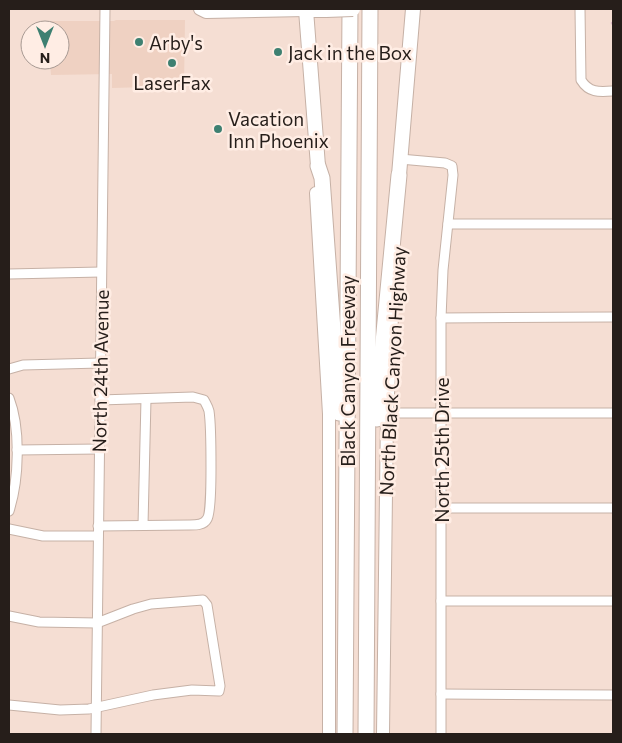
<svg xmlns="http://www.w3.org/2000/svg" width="622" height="743" font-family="Commissioner,sans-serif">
<rect width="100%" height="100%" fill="#f5ded3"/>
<!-- built -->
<polygon fill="#efd1c2" points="116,20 185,20 184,86 112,88 112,74 51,75 50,60 60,60 60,30 49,30 48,21 114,21"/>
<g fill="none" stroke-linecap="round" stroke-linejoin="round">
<!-- stream -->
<polyline stroke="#debbc6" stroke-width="2.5" points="612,23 613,24"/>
<defs>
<g id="minor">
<path d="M580 9 581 80C589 93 599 92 613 91"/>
<polyline points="400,159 445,163 452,166 453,175 443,270 441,318 441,734"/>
<polyline points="448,224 613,224"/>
<polyline points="9,274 101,272"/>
<polyline points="441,318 613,317"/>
<polyline points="9,369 23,365 100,363"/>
<path d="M9 398C21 429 19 480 9 511"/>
<polyline points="387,413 613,413"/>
<polyline points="17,450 99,449"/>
<polyline points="441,508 613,508"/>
<polyline points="143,525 146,399"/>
<path d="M98 526 190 525C196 525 204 525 207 519 213 512 211 424 209 411 208 407 206 404 204 400L193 397 100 400"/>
<polyline points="9,529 43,536 98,536"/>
<polyline points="441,601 613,601"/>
<polyline points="9,616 39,622 97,623 133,609 151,604 203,600 207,605 220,686 219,691 192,690 153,695 89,709 60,710 9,705"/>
<polyline points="441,694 613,695"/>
<polyline points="96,734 105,9"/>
</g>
<g id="secondary">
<polyline points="200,9 206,12 306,10"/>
<polyline points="316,193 329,414 329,734"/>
<polyline points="383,734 387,413 392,317"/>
</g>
<g id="primary">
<polyline points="306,10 318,166"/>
<polyline points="399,175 413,9"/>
</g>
<polyline id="trunk" points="306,9 306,10 326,10"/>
<g id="motorway">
<polyline points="318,166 322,178 339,413"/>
<polyline points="377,419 382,353 399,175"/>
<polyline points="345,734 350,9"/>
<polyline points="366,734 370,9"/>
</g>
</defs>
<!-- minor casing -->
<use href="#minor" stroke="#c6b1a6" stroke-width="11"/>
<!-- secondary casing -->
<use href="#secondary" stroke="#c6b1a6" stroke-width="14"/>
<!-- primary casing -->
<use href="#primary" stroke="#c6b1a6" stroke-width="16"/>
<!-- trunk casing -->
<use href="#trunk" stroke="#c6b1a6" stroke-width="16"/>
<!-- motorway casing -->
<use href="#motorway" stroke="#c6b1a6" stroke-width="17"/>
<!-- minor -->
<use href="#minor" stroke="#fff" stroke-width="9"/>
<!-- secondary -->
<use href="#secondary" stroke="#fff" stroke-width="12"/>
<!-- primary -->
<use href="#primary" stroke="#fff" stroke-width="14"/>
<!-- trunk -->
<use href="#trunk" stroke="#fff" stroke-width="14"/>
<!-- motorway -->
<use href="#motorway" stroke="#fff" stroke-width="15"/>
<defs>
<polyline id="trunk-bridge" points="326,10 353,9"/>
</defs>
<!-- trunk-bridge casing -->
<use href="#trunk-bridge" stroke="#c6b1a6" stroke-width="16" stroke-linecap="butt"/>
<!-- trunk-bridge -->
<use href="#trunk-bridge" stroke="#fff" stroke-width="14"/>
</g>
<!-- markers -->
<g fill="#3e8071" stroke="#ffede4" stroke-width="2">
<circle cx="139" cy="42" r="5"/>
<circle cx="278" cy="52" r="5"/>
<circle cx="172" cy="63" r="5"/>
<circle cx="218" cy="129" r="5"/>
</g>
<g text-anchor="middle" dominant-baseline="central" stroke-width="5" stroke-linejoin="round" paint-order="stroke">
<!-- poi labels -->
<g font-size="19" fill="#261e1a" stroke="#ffede4" text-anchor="start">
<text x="149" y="42">Arby's</text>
<text x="288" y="52">Jack in the Box</text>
<text x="172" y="82" text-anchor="middle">LaserFax</text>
<text x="228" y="118">Vacation<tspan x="228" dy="22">Inn Phoenix</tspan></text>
</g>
<!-- street labels -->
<g font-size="19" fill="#261e1a" stroke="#ffede4">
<text transform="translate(100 371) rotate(-89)">North 24th Avenue</text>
<text transform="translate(347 371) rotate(-90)">Black Canyon Freeway</text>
<text transform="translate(392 371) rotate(-87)">North Black Canyon Highway</text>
<text transform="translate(441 450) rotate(-90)">North 25th Drive</text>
</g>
</g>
<!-- border -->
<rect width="622" height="743" fill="none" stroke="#261e1a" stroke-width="20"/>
<!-- north arrow -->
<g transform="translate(45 45) rotate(180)"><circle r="24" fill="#ffede4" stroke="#a89a93"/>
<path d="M0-4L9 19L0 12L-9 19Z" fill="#3e8071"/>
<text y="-8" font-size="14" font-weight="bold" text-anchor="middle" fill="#261e1a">N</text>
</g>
</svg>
